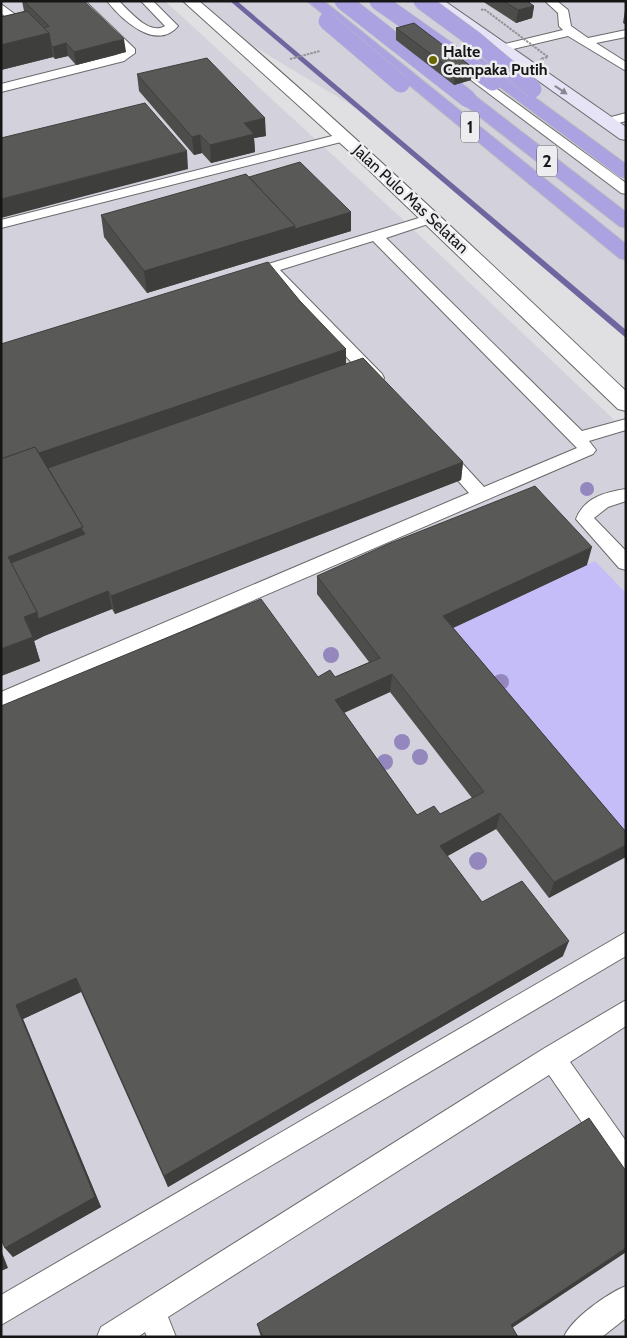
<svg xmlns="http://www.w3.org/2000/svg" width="627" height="1338" font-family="Cabin,sans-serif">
<rect width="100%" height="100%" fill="#e0dfe2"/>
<!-- built -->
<g fill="#d3d2dc">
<polygon points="1,1 165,1 399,216 626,431 626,1337 1,1337"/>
<polygon points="192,1 626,1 626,335 361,111 225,29"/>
</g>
<!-- green -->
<polygon fill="#c4bdf7" points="595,561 626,593 626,856 440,634"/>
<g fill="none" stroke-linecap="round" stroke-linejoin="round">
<!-- stream -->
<polygon fill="#6f66a0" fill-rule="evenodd" points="230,1 237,1 626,330 626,338"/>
<defs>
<g id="lane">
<polygon points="73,1 85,1 135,49 135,53 124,61 1,92 1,84 116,55 124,51"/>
<path d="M107 1H119C129 11 150 36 165 26L141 1H153L178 26C156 52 121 19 107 1Z"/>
<polygon points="545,1 557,1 568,10 571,26 588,38 626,30 626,37 596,43 626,62 626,71 568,36 501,52 497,50 497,46 563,30 559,26 558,13"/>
<polygon points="1,4 24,21 24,25 1,31 1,24 12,22 1,13"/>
<polygon points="471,70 626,183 626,194 621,193 467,77 465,74"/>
<polygon points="626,113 626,121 608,126 602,122 604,119"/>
<polygon points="344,133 350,137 349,140 1,228 1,220"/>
<polygon points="432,214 437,215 439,218 437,221 386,238 582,431 626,419 626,430 589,441 596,450 593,454 1,709 1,692 469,493 438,458 435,454 438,450 450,450 484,487 577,448 373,241 280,270 382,374 384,378 382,382 370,382 263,268 265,265"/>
<path d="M626 489V501L608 507 594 518 626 551V570L619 568 576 519C584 498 605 492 626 489Z"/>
<polygon points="626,932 626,956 1,1325 1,1295"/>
<polygon points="626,1000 626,1026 570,1062 626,1141 626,1177 617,1173 549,1075 168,1317 176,1337 147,1337 145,1332 138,1337 97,1337 101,1327 543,1049"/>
<path d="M626 1286V1318L602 1337H564C571 1319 608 1293 626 1286Z"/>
</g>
<path id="street" d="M183 1H199C346 126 486 259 626 391V411L618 409 350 152Z"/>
<polygon id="secondary" points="436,2 446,2 626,127 626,140 620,139 436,8 433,5"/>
<g id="highway">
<polygon points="307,1 324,1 626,244 626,260 619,258"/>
<polygon points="471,53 477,55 626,164 626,178 620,177 465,61 463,58"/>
<polygon points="468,94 474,95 626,212 626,228 619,226 462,103 459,99 462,95"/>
</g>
</defs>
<!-- lane casing -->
<use href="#lane" stroke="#6a6a6c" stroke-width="2"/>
<!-- street casing -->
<use href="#street" stroke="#6a6a6c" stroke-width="2"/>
<!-- secondary casing -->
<use href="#secondary" stroke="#6a6a6c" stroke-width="2"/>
<!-- highway casing -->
<use href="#highway" stroke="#bebebe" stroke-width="2"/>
<!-- lane -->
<use href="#lane" fill="#fff" fill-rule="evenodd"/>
<!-- street -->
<use href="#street" fill="#fff" fill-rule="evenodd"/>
<!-- secondary -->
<use href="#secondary" fill="#e6e3f6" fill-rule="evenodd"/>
<!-- highway -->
<use href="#highway" fill="#aba2e2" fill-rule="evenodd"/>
<defs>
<g id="highway-bridge">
<polyline points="343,1 468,99"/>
<polyline points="378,1 493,82"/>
<polyline points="422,1 475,40 533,89"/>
<polyline points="327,21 401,84"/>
</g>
</defs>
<!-- highway-bridge casing -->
<use href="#highway-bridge" stroke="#bebebe" stroke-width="18" stroke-linecap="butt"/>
<!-- path-bridge -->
<g stroke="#939294" stroke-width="2" stroke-dasharray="2.5 1" stroke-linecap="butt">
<polyline points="481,10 484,9 548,57 540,59"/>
<polyline points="290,59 320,51"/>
</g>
<!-- highway-bridge -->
<use href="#highway-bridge" stroke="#aba2e2" stroke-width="17"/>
</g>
<!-- trees -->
<g fill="#9487bd">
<circle cx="587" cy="489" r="7"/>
<circle cx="331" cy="655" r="8"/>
<circle cx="501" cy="682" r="8"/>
<circle cx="402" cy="742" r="8"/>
<circle cx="420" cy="757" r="8"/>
<circle cx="385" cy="762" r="8"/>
<circle cx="478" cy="861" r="9"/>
</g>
<!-- wall -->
<g fill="#4d4d4b" fill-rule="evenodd">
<polygon points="22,1 84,1 126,52 76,65 68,56 55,59 53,57 1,70 1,17 24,11"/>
<polygon points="482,1 527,1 534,6 532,18 516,23"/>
<polygon points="625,10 626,10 626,25 623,23"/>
<polygon points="396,28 472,67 471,80 454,85 396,40"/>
<polygon points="137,74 266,136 254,138 255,152 211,163 202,153 194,155 139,91"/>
<polygon points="249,177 351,212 351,231 147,293 104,237 101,215"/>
<polygon points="1,344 346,364 463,462 461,480 115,614 112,609 44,636 34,641 40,661 1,676"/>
<path d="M587 565 453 628 626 832 549 898 496 829 447 856 482 902 563 956 168 1187 81 992 23 1019 101 1207 13 1257 5 1248 1 706 318 677H335L369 662 317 594V576ZM390 692 472 798 440 814 417 815 344 713Z"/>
<polygon points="626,1171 626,1252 512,1328 518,1337 261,1337 259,1331 257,1324"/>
</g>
<!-- shaded-wall -->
<g fill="#3e3e3d">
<polygon points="534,6 532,18 516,23 518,10"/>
<polygon points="49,33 53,57 1,70 1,45"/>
<polygon points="124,39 126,52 76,65 74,52"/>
<polygon points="66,43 68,56 55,59 53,47"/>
<polygon points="472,67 471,80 454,85 455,72"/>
<polygon points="265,118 266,136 254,138 255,152 211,163 210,145 244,123"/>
<polygon points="200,135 202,153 194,155 192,137"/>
<polygon points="187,151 188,169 1,218 1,199"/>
<polygon points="351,212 351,231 147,293 144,271 295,226"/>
<polygon points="346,349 346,367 47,471 1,466"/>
<polygon points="463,462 461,480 115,614 111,596"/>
<polygon points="83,527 89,552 19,580 8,557"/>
<polygon points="592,547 587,565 440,634 443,616"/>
<polygon points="108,591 112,609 44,636 38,619"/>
<polygon points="37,612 44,636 34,641 40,661 1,676 1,649 24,617"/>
<polygon points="392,674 390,692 334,717 335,700"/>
<polygon points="500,813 496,829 437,862 440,846"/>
<polygon points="626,845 626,857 549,898 554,882"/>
<polygon points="569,941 563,956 168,1187 164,1176"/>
<polygon points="76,978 81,992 23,1019 101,1207 13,1257 5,1248 16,1005"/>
<polygon points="626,1248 626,1252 505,1332 511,1325"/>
<polygon points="1,1250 8,1268 1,1271"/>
</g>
<!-- building -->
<g fill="#595957" stroke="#3e3e3d" fill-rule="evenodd">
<polygon points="24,1 84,1 124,39 74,52 66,43 53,47 51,45 49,33 44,28 49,26"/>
<polygon points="503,1 527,1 534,6 518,10"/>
<polygon points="27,11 49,33 1,45 1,17"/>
<polygon points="414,23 472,67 455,72 396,28"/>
<polygon points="207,58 265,118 244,123 254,134 210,145 200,135 192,137 137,74"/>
<polygon points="145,103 187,151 1,199 1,138"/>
<polygon points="300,162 351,212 295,229 295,226 249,177"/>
<polygon points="246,174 295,226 144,271 101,215"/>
<polygon points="268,262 300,301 346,349 39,453 35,447 1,459 1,344"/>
<polygon points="363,358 463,462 111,596 108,591 38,619 37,612 11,563 85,534 81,528 83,527 48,468"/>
<polygon points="35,447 83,527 8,557 37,612 24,617 33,637 1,649 1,459"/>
<path d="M535 486 592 547 443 616 626 832V845L554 882 500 813 440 846 482 902 522 881 569 941 164 1176 76 978 16 1005 95 1197 5 1248 1 1239V706L261 599 318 677 330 670 335 677 380 658 317 576 388 544ZM392 674 484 792 440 814 434 806 417 815 335 700Z"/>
<polygon points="589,1118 626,1171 626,1248 511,1325 518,1337 263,1337 257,1324"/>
</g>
<!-- one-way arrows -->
<defs><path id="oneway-solid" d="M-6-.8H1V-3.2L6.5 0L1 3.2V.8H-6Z" transform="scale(1.25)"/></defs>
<use fill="#888792" href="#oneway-solid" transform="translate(561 90) rotate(34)"/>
<!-- markers -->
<circle fill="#696700" stroke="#ededf0" stroke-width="2" cx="433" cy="60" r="5"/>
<g text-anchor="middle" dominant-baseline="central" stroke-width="5" stroke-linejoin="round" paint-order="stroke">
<!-- far-poi labels -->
<g font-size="16" font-weight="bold" fill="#161617" stroke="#ededf0" text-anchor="start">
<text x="443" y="51">Halte<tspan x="443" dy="18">Cempaka Putih</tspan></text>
</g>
<!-- far-street labels -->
<g font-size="16" fill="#161617" stroke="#ededf0">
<text transform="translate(411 199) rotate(43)">Jalan Pulo Mas Selatan</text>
</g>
<!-- shield labels -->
<g fill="#ededf0" stroke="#565658" stroke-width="1">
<rect x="461" y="111.5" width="18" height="31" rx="4"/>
<rect x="537" y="145.5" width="20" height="31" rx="4"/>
</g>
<g font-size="18" font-weight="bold" fill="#161617">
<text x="470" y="127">1</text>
<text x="547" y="161">2</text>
</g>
</g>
<!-- border -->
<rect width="627" height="1338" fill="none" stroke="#161617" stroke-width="5"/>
</svg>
